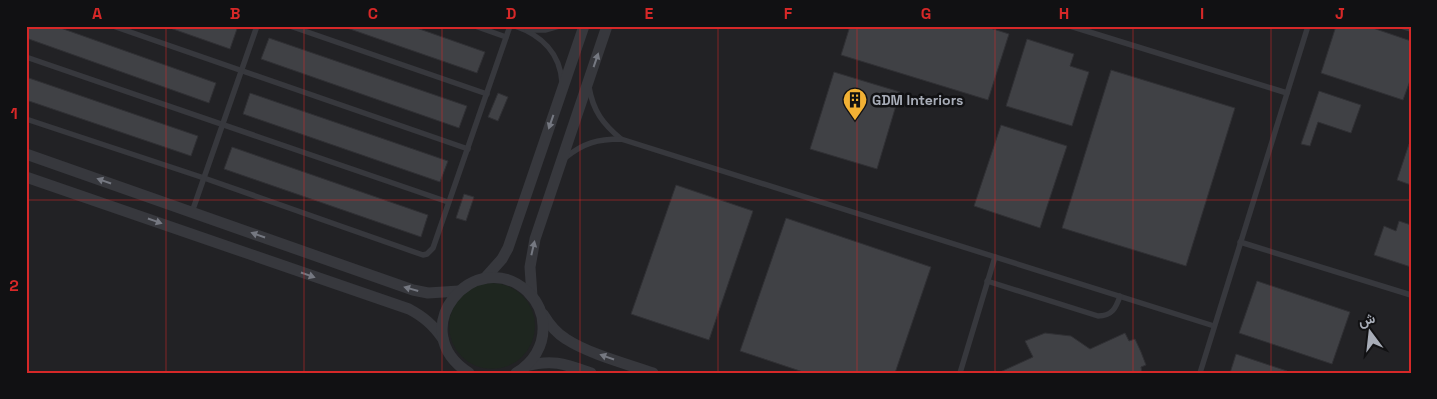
<svg xmlns="http://www.w3.org/2000/svg" width="1437" height="399" font-family="'Space Grotesk',Vazirmatn,sans-serif">
<rect width="100%" height="100%" fill="#161618"/>
<!-- built -->
<rect fill="#222225" x="26" y="26" width="1385" height="347"/>
<!-- green -->
<circle fill="#1e261f" cx="492" cy="326" r="43"/>
<!-- building -->
<g fill="#404145" stroke="#303034">
<polygon points="26,26 55,26 216,83 209,103 26,38"/>
<polygon points="170,26 238,26 230,49 170,28"/>
<polygon points="348,26 411,26 485,52 477,73 347,28"/>
<polygon points="850,26 984,26 1009,34 988,100 841,55"/>
<polygon points="1336,26 1367,26 1411,41 1411,78 1403,100 1321,73"/>
<polygon points="269,38 467,106 459,128 261,59"/>
<polygon points="1027,39 1074,54 1070,66 1089,72 1072,126 1006,106"/>
<polygon points="1111,70 1235,108 1186,266 1062,228"/>
<polygon points="834,72 900,92 877,169 810,149"/>
<polygon points="26,77 198,136 191,156 26,100"/>
<polygon points="1319,91 1361,105 1351,133 1318,122 1310,146 1301,144"/>
<polygon points="250,93 448,161 440,182 243,114"/>
<polygon points="498,93 508,97 498,121 488,117"/>
<polygon points="1001,125 1067,146 1040,228 974,206"/>
<polygon points="1409,144 1411,145 1411,185 1397,180"/>
<polygon points="232,147 428,215 421,237 224,169"/>
<polygon points="676,185 753,211 709,340 631,314"/>
<polygon points="464,194 474,197 466,221 456,218"/>
<polygon points="786,218 931,267 895,373 806,373 740,351"/>
<polygon points="1399,221 1411,225 1411,267 1374,255 1384,226 1396,231"/>
<polygon points="1257,281 1350,312 1332,364 1239,333"/>
<polygon points="1045,333 1071,336 1090,349 1125,333 1129,341 1135,339 1141,352 1146,365 1141,367 1142,373 998,373 1033,357 1025,341"/>
<polygon points="1236,354 1287,371 1287,373 1230,373"/>
</g>
<g fill="none" stroke-linecap="round" stroke-linejoin="round">
<!-- service -->
<g stroke="#37383d" stroke-width="5.5">
<polyline points="113,26 468,149"/>
<polyline points="290,26 487,94"/>
<polyline points="475,26 506,37"/>
<path d="M515 26C541 35 560 53 562 82"/>
<polyline points="1070,26 1287,93"/>
<polyline points="1401,26 1411,29"/>
<polyline points="527,30 545,30 559,26"/>
<polyline points="26,57 448,202"/>
<path d="M589 87C593 111 603 124 621 139"/>
<polyline points="26,119 204,178 423,255 427,254 433,248 510,26"/>
<path d="M565 158C583 143 598 139 621 139L1214 326"/>
<polyline points="192,212 257,26"/>
<polyline points="1240,242 1411,295"/>
<path d="M987 281 1098 316C1112 316 1116 308 1120 296"/>
<polyline points="960,373 995,257"/>
<polyline points="1200,373 1308,26"/>
</g>
<!-- minor -->
<g stroke="#37383d" stroke-width="11">
<polyline points="26,154 413,290 428,293 459,291"/>
<path d="M26 177 409 309C424 317 433 325 443 339"/>
<polyline points="485,278 502,259 508,248 584,26"/>
<polyline points="532,296 530,267 535,239 607,26"/>
<path d="M543 314C549 324 556 333 566 339 589 354 627 364 653 373"/>
<path d="M526 366C553 359 565 364 591 373"/>
<path d="M469 373C402 330 475 243 528 292 537 301 543 313 543 326 544 346 533 363 516 373"/>
</g>
</g>
<!-- one-way arrows -->
<defs><path id="oneway-solid" d="M-6-.8H1V-3.2L6.5 0L1 3.2V.8H-6Z" transform="scale(1.25)"/></defs>
<g fill="#757881">
<use href="#oneway-solid" transform="translate(596 60) rotate(-71)"/>
<use href="#oneway-solid" transform="translate(551 122) rotate(109)"/>
<use href="#oneway-solid" transform="translate(104 181) rotate(-161)"/>
<use href="#oneway-solid" transform="translate(155 221) rotate(19)"/>
<use href="#oneway-solid" transform="translate(258 235) rotate(-161)"/>
<use href="#oneway-solid" transform="translate(533 248) rotate(-77)"/>
<use href="#oneway-solid" transform="translate(308 275) rotate(19)"/>
<use href="#oneway-solid" transform="translate(411 289) rotate(-164)"/>
<use href="#oneway-solid" transform="translate(607 357) rotate(-161)"/>
</g>
<!-- grid -->
<path fill="none" stroke="#d62828" stroke-width="1" stroke-opacity="0.55" d="M166 26V373M304 26V373M442 26V373M580 26V373M718 26V373M857 26V373M995 26V373M1133 26V373M1271 26V373M26 200H1411"/>
<!-- icons -->
<defs>
<symbol id="building-pin" viewBox="-11 -11 22 30"><path d="M0 17L-7.5 6A9.5 9.5 0 1 1 7.5 6Z" fill="#f2b134" stroke="#111113"/><path d="M-4-6H4V6H1V3H-1V6H-4ZM-2.5-4.3h1.7v1.8h-1.7ZM.8-4.3h1.7v1.8H.8ZM-2.5-1h1.7V.8h-1.7ZM.8-1h1.7V.8H.8Z" fill="#111"/></symbol>
</defs>
<g fill-rule="evenodd">
<use href="#building-pin" x="841" y="86" width="28" height="38"/>
</g>
<g text-anchor="middle" dominant-baseline="central" stroke-width="5" stroke-linejoin="round" paint-order="stroke">
<!-- poi labels -->
<g font-size="14" font-weight="bold" fill="#a8adb8" stroke="#111113" text-anchor="start">
<text x="872" y="100">GDM Interiors</text>
</g>
</g>
<!-- border -->
<rect width="1437" height="399" fill="none" stroke="#111113" stroke-width="55"/>
<!-- north arrow -->
<g transform="translate(1370 332) rotate(345)" stroke="#111113" stroke-width="4" paint-order="stroke">
<path d="M0-4L9 19L0 12L-9 19Z" fill="#a8adb8"/>
<text y="-8" font-size="14" font-weight="bold" text-anchor="middle" fill="#a8adb8">ش</text>
</g>
<rect x="28" y="28" width="1382" height="344" fill="none" stroke="#d62828" stroke-width="2"/>
<g font-size="16" text-anchor="middle" font-weight="bold" fill="#d62828">
<text x="97" y="19">A</text>
<text x="235" y="19">B</text>
<text x="373" y="19">C</text>
<text x="511" y="19">D</text>
<text x="649" y="19">E</text>
<text x="788" y="19">F</text>
<text x="926" y="19">G</text>
<text x="1064" y="19">H</text>
<text x="1202" y="19">I</text>
<text x="1340" y="19">J</text>
<text x="14" y="119">1</text>
<text x="14" y="291">2</text>
</g>
</svg>
